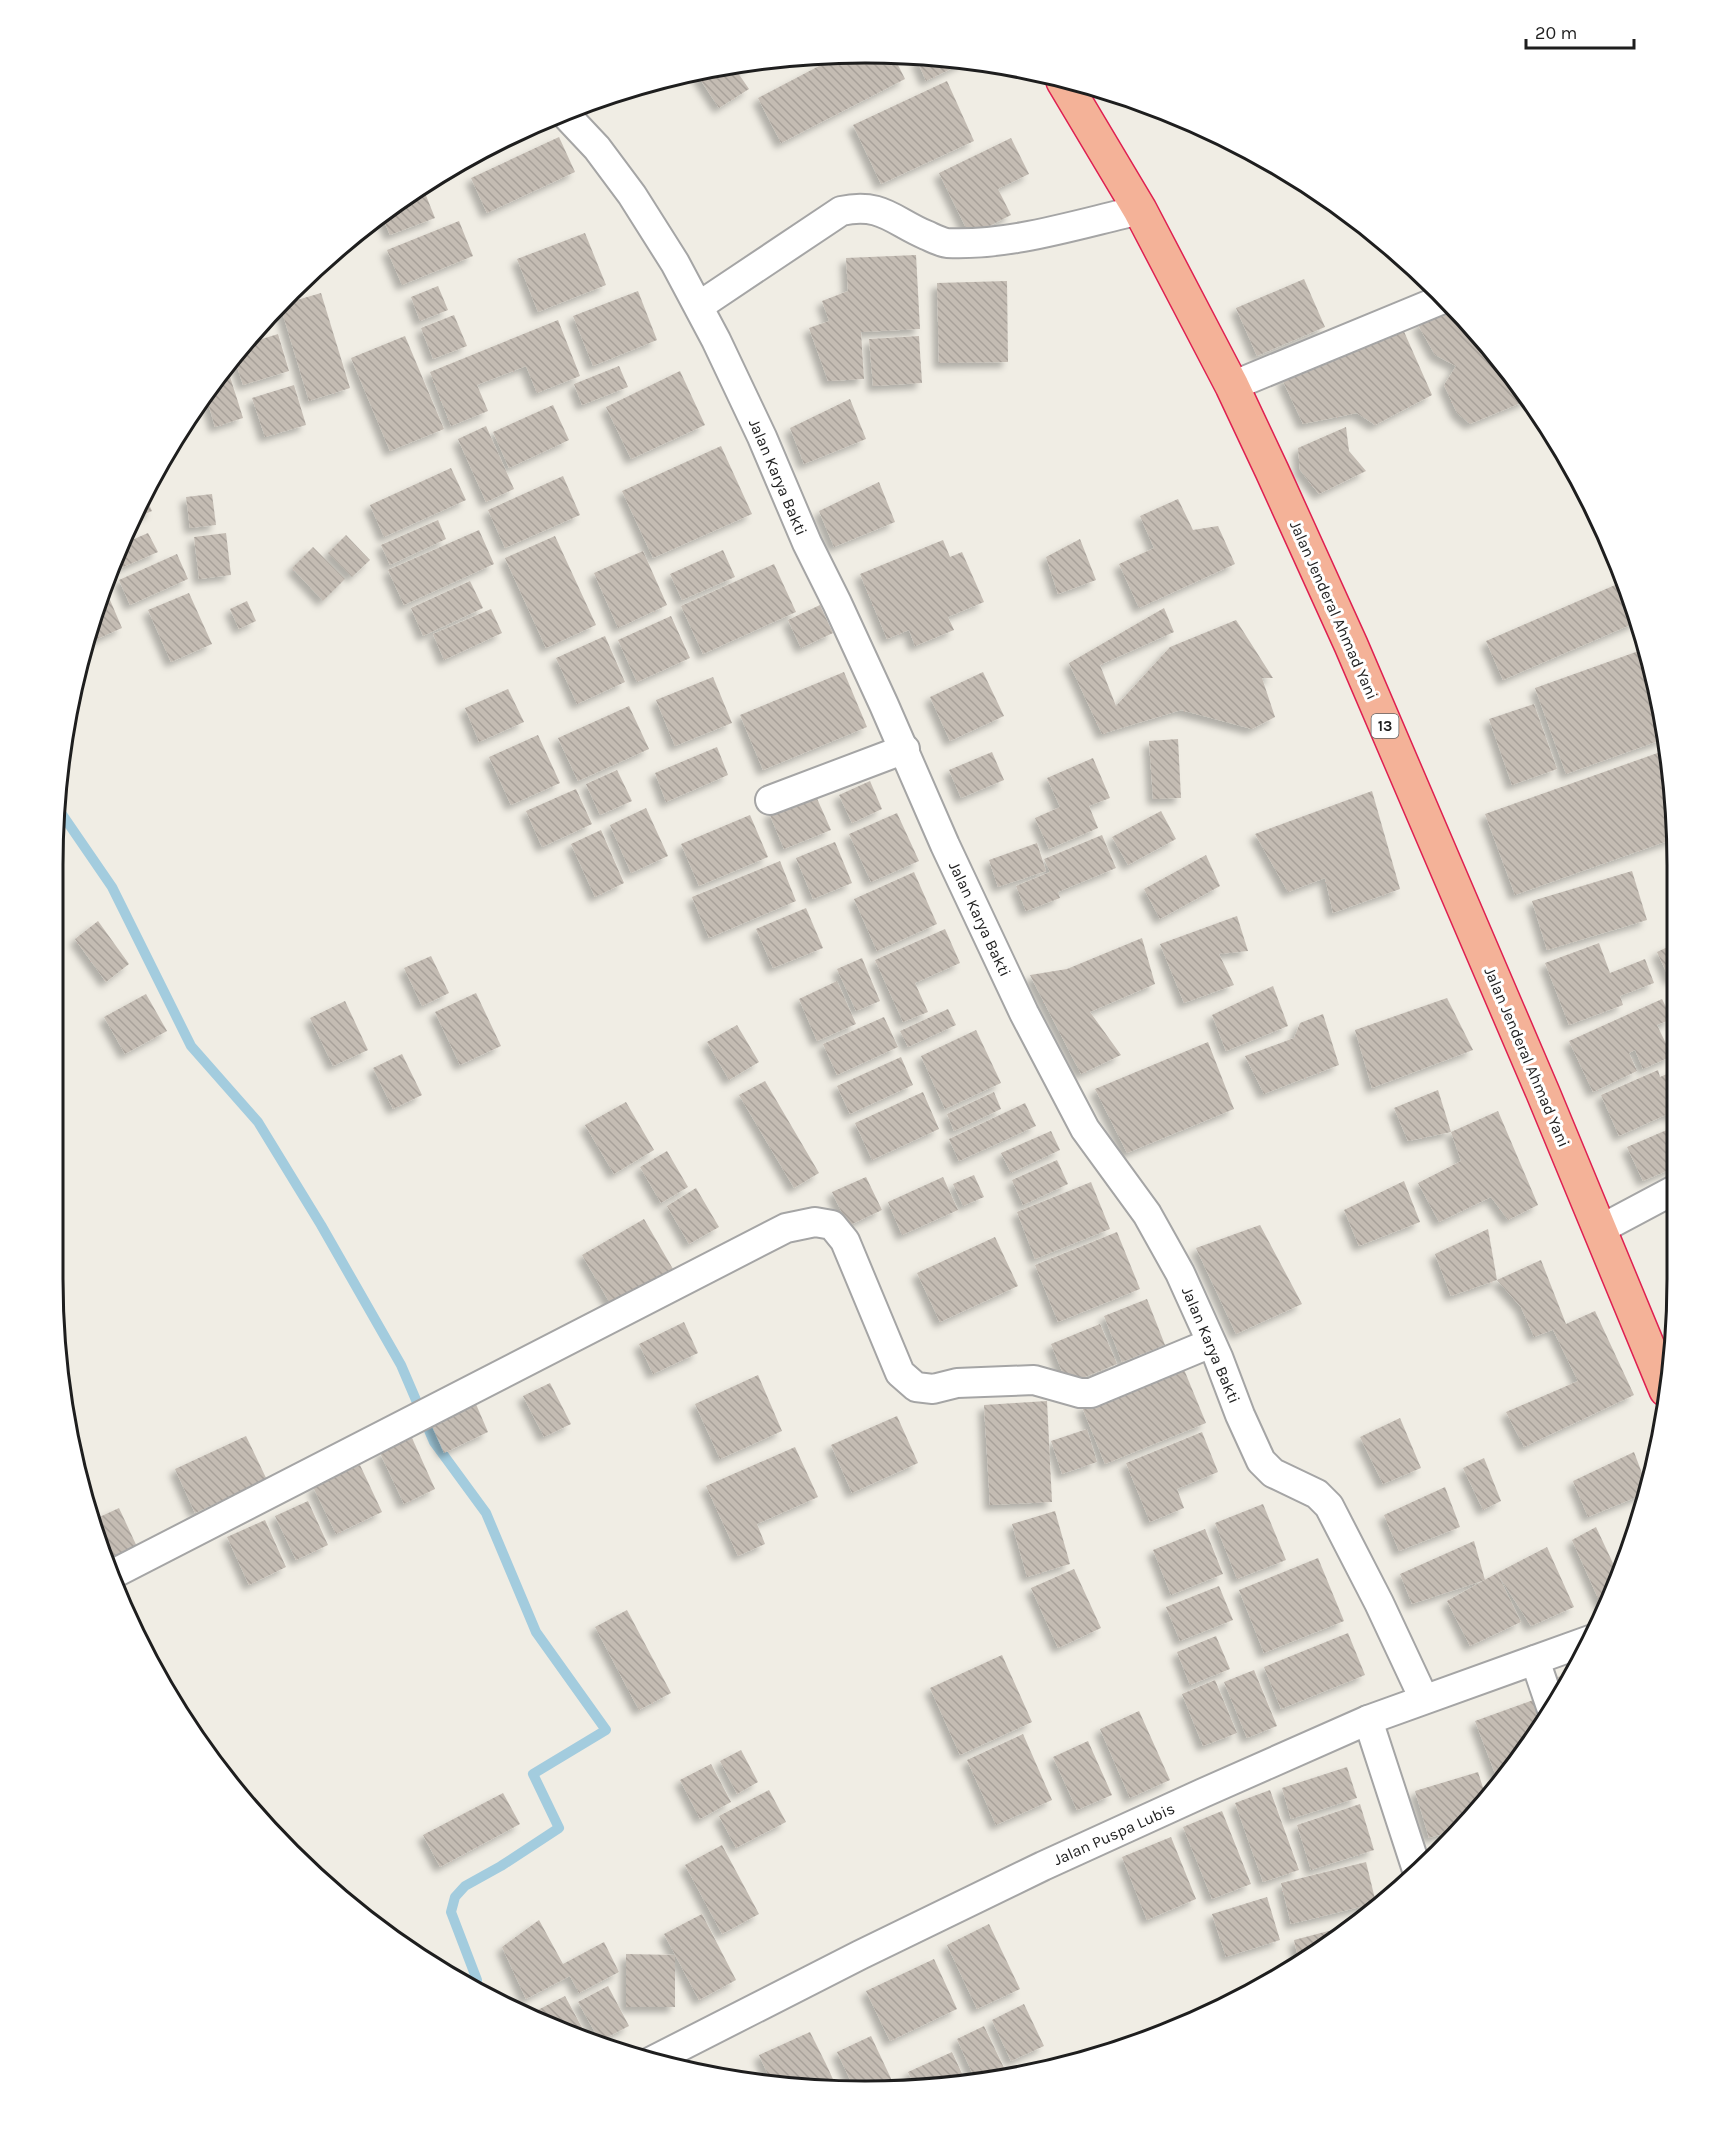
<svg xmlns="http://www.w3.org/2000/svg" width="1730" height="2144" font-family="Karla,sans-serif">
<defs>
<pattern id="building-back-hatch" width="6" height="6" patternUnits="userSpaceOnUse" patternTransform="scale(1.5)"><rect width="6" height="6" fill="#c4bcb3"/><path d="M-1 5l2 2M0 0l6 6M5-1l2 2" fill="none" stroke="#a8a19a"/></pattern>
<filter id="shadow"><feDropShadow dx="-5.5" dy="5.5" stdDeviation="3" flood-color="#0004"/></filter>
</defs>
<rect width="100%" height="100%" fill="#f0ede4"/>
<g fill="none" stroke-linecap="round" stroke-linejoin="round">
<!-- stream -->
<polyline stroke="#a3ccde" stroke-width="10" points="55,804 112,887 191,1046 258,1122 321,1225 401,1365 434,1442 486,1513 536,1632 606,1730 533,1774 559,1828 501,1866 465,1886 455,1897 451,1912 477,1980 476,1990"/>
</g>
<!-- building -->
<g fill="url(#building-back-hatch)" filter="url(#shadow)">
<polygon points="840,55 894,57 905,79 781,143 758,98"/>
<polygon points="916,58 966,59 967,61 926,81"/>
<polygon points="752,64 738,73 749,89 719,108 696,73"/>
<polygon points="947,81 974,141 881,184 853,125"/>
<polygon points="559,137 575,172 487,213 471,178"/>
<polygon points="1011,138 1029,174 998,189 1011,215 970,236 939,173"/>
<polygon points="423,188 435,218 390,235 381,214"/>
<polygon points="459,221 473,256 402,285 387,250"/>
<polygon points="585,233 606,285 538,312 517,259"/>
<polygon points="916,255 920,329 861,332 864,379 828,381 809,328 829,321 822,301 848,291 846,258"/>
<polygon points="1304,279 1325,327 1257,356 1236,308"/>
<polygon points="1007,281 1008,362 939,363 937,283"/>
<polygon points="438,286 448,310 420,321 411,297"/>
<polygon points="638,291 657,340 593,366 573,316"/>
<polygon points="321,293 350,388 309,401 280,305"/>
<polygon points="1448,305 1493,353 1496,362 1499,359 1509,370 1528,400 1470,424 1457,413 1444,385 1456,366 1435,355 1418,325"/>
<polygon points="454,315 467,346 433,359 421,328"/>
<polygon points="558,320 580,376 537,393 526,366 477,385 488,411 451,426 430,372"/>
<polygon points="1402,327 1432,395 1375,425 1357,413 1303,424 1282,379"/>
<polygon points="278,334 289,371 243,385 234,357 243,345"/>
<polygon points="405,336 444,429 390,451 351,358"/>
<polygon points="919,336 922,383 873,386 869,339"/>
<polygon points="619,366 628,387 582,405 574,384"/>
<polygon points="227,367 243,418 215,427 206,396"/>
<polygon points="680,371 705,425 631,459 606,407"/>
<polygon points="294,385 306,425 265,437 252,398"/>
<polygon points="850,399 866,439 804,464 790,428"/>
<polygon points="553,405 569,440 509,468 493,432"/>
<polygon points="486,426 514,489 486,502 458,439"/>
<polygon points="1346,427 1349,451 1366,471 1319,494 1300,470 1298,448"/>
<polygon points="721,446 752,514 653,558 622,491"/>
<polygon points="451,468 466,500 384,537 370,505"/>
<polygon points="563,476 580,515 505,548 488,510"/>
<polygon points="879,482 895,522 834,547 819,511"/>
<polygon points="144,494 152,511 131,520 142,499"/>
<polygon points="212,494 216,525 190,528 186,497"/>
<polygon points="1178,499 1193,530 1218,526 1235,564 1139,608 1119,564 1154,548 1140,516"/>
<polygon points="438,520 446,539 390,565 381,545"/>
<polygon points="479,530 494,564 404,605 388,570"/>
<polygon points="148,533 158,552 107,574 118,546"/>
<polygon points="226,533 231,575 199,579 194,537"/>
<polygon points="346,535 370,560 352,577 328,553"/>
<polygon points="555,536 596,625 546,648 505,558"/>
<polygon points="1080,539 1096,580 1058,594 1046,557"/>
<polygon points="943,540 950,557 962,552 984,602 948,617 954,630 915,646 909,630 887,639 860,574"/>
<polygon points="313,547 345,579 323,601 292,568"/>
<polygon points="723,550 735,577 682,600 670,574"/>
<polygon points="643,551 667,605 618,628 594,573"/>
<polygon points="177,554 188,579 130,605 119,580"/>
<polygon points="774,564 796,612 703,654 681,606"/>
<polygon points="470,581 483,608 423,636 411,608"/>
<polygon points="1622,582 1637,622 1503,680 1486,641"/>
<polygon points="189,593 212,644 171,662 148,610"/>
<polygon points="110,600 122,628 88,643 86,637 97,606"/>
<polygon points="247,601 256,621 239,629 230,609"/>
<polygon points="820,605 833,633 801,648 788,620"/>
<polygon points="1164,608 1174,632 1100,665 1116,706 1170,647 1236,620 1273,678 1262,678 1275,717 1252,729 1181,710 1102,734 1069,663"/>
<polygon points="491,609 502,633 444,660 433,634"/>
<polygon points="671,616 690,658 637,682 618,640"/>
<polygon points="605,636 625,682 577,704 556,658"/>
<polygon points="1647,648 1664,739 1566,774 1535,688"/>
<polygon points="844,672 867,727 763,770 740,715"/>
<polygon points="983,672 1004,716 950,741 930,697"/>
<polygon points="713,677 732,723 675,746 656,700"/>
<polygon points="508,689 524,722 479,742 465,708"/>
<polygon points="1534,704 1557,769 1512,785 1489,719"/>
<polygon points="629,706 649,749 578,781 558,738"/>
<polygon points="538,735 560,783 511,805 489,757"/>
<polygon points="1178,739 1181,798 1153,799 1149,741"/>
<polygon points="717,747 728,775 666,802 655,773"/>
<polygon points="1666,750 1676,812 1676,838 1515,895 1485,814"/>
<polygon points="992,752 1004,780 961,798 949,770"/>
<polygon points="1093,758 1110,798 1089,806 1098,828 1049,849 1035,818 1060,807 1047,778"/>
<polygon points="617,770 632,801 600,815 586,784"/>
<polygon points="870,781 882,809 852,823 839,795"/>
<polygon points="576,789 592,824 542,847 526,811"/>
<polygon points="1372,791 1400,889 1333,913 1325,878 1288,892 1255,834"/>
<polygon points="815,794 831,830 784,849 769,813"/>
<polygon points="646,808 668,856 631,873 610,825"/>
<polygon points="1161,811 1176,839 1128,865 1112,837"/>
<polygon points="897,813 919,861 871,882 849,834"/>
<polygon points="750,815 768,857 699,886 681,844"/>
<polygon points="601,830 624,883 595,897 571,844"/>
<polygon points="1102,835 1116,868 1058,892 1060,898 1026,911 1016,886 1050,872 1044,859"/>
<polygon points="835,842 852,883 813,899 796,858"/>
<polygon points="1037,843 1046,871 998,887 989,860"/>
<polygon points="1206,855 1220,886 1160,919 1144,889"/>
<polygon points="780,861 796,901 709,938 692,897"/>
<polygon points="1632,871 1647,920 1547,950 1532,901"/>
<polygon points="914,872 937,924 877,951 854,899"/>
<polygon points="806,908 823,948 773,968 756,929"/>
<polygon points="1237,916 1248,951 1219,954 1234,985 1184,1003 1160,944"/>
<polygon points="98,921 129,964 106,982 75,939"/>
<polygon points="945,929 960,963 915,983 928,1012 903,1022 875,960"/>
<polygon points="1142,938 1155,984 1090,1012 1121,1055 1081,1074 1030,975 1067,969"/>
<polygon points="1599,943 1610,973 1645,959 1654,983 1620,996 1623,1005 1569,1025 1545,963"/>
<polygon points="1676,943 1676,978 1670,980 1657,952"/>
<polygon points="431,956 449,993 422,1006 404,968"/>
<polygon points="862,958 880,1001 856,1011 837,969"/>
<polygon points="837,981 856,1024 817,1041 799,999"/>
<polygon points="1273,986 1288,1026 1226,1051 1212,1015"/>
<polygon points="476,993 501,1046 460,1065 435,1012"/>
<polygon points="146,994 167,1031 125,1054 104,1017"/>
<polygon points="1447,998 1473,1050 1372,1088 1355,1030"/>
<polygon points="1662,999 1672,1019 1657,1025 1672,1056 1643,1069 1635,1050 1629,1053 1637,1071 1593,1092 1569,1041"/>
<polygon points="345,1001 368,1050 333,1066 310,1018"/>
<polygon points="948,1009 956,1025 908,1047 900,1031"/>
<polygon points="1323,1014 1339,1065 1264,1094 1245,1056 1294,1038 1300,1023"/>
<polygon points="884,1017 898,1047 837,1075 823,1044"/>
<polygon points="737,1025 759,1062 729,1080 707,1042"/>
<polygon points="976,1030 1001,1083 945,1109 921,1056"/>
<polygon points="1208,1042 1234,1109 1127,1153 1095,1089"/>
<polygon points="402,1054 422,1095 393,1109 373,1068"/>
<polygon points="901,1057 913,1085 850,1114 837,1086"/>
<polygon points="1658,1070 1660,1077 1676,1070 1676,1124 1670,1113 1619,1136 1601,1095"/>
<polygon points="765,1081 819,1173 794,1188 739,1095"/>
<polygon points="1438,1090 1451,1132 1408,1141 1394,1108"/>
<polygon points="923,1092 939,1129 872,1160 855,1123"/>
<polygon points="994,1092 1001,1109 954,1131 947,1114"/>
<polygon points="626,1102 654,1150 614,1174 585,1125"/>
<polygon points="1025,1103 1036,1126 959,1161 949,1139"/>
<polygon points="1498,1111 1538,1205 1508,1220 1491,1197 1439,1222 1418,1183 1461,1161 1451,1132"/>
<polygon points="1676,1126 1676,1167 1643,1181 1627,1147"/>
<polygon points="1051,1131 1060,1150 1011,1173 1001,1153"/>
<polygon points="667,1151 688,1187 661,1203 640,1167"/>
<polygon points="1057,1160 1068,1184 1023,1205 1012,1180"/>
<polygon points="974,1175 984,1197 963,1206 953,1184"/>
<polygon points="866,1177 882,1210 848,1226 832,1192"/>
<polygon points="943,1177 958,1210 902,1235 888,1202"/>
<polygon points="1404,1181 1420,1222 1359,1246 1344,1210"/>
<polygon points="1091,1182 1110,1229 1035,1259 1017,1212"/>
<polygon points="696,1188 719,1227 689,1244 667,1206"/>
<polygon points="644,1219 673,1269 611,1305 582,1255"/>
<polygon points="1260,1225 1302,1304 1236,1334 1196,1248"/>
<polygon points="1488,1229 1497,1280 1451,1296 1435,1254"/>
<polygon points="1117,1232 1140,1289 1058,1322 1035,1265"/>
<polygon points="995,1237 1018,1286 940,1322 917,1273"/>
<polygon points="1541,1260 1566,1324 1595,1311 1634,1395 1524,1447 1506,1412 1578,1381 1553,1330 1560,1327 1534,1337 1521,1307 1497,1280"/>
<polygon points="1147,1299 1165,1345 1122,1362 1104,1316"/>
<polygon points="684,1322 698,1353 653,1374 639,1344"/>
<polygon points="1100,1324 1117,1364 1067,1384 1051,1344"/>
<polygon points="1183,1367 1206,1423 1105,1464 1082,1407"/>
<polygon points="758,1375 782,1431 720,1459 695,1404"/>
<polygon points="550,1383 571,1424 544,1437 523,1396"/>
<polygon points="472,1395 488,1432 444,1453 427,1415"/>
<polygon points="1047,1401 1052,1502 990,1505 984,1405"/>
<polygon points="897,1416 918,1463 852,1493 831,1445"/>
<polygon points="1400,1418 1421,1468 1383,1484 1360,1437"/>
<polygon points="1087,1429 1097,1462 1062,1474 1051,1441"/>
<polygon points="1202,1432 1218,1472 1177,1489 1184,1508 1150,1522 1126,1463"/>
<polygon points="246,1436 267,1480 195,1513 175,1469"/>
<polygon points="412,1438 435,1489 404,1504 380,1453"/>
<polygon points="795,1447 818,1497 757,1524 765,1544 738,1556 706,1486"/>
<polygon points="1634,1452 1649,1492 1588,1517 1573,1481"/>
<polygon points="1484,1458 1501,1501 1483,1510 1463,1468"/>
<polygon points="360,1465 382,1512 336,1534 313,1487"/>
<polygon points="1445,1487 1460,1527 1399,1551 1384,1515"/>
<polygon points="308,1501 328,1545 296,1560 275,1516"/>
<polygon points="1263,1504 1286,1560 1237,1579 1215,1523"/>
<polygon points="119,1508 145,1564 116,1577 93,1520"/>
<polygon points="1055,1511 1070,1564 1027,1577 1012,1524"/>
<polygon points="265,1520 286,1567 249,1585 227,1537"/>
<polygon points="1596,1527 1618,1574 1606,1606 1602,1607 1572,1540"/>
<polygon points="1205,1529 1223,1574 1171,1595 1153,1550"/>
<polygon points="1474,1541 1485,1580 1412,1604 1400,1574"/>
<polygon points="1547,1547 1574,1607 1531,1626 1497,1573"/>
<polygon points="1318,1558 1344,1621 1264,1653 1239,1590"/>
<polygon points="1074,1569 1101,1628 1058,1648 1031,1588"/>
<polygon points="1497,1573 1521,1622 1470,1646 1447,1601"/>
<polygon points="1219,1586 1233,1620 1180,1641 1166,1607"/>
<polygon points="627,1610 671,1693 639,1710 595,1627"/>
<polygon points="1348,1633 1365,1675 1281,1709 1264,1667"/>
<polygon points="1216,1636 1230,1669 1190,1685 1177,1652"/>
<polygon points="1002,1655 1032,1722 960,1755 930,1688"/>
<polygon points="1254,1670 1277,1726 1247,1738 1224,1682"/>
<polygon points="1572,1673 1557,1697 1551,1679"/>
<polygon points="1215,1680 1237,1733 1203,1746 1182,1694"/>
<polygon points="1536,1699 1544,1719 1509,1774 1499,1784 1475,1721"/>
<polygon points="1139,1711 1170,1780 1130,1798 1100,1729"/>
<polygon points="1023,1734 1052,1800 996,1825 967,1760"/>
<polygon points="1088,1741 1112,1795 1077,1810 1053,1757"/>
<polygon points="741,1750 758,1782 737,1794 720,1761"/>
<polygon points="711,1764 731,1802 700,1819 680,1780"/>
<polygon points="1347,1767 1357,1798 1291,1819 1282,1788"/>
<polygon points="1478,1772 1486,1797 1452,1831 1429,1838 1415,1791"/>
<polygon points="769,1790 786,1822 736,1848 719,1816"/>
<polygon points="1270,1790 1299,1870 1263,1882 1235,1803"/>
<polygon points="503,1793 520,1824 440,1867 423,1835"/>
<polygon points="1360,1804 1374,1850 1311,1870 1297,1825"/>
<polygon points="1222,1811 1251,1884 1212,1899 1183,1827"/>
<polygon points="1171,1837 1196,1899 1147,1920 1122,1857"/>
<polygon points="722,1845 759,1914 722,1934 685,1865"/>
<polygon points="1366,1862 1376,1903 1291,1924 1281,1883"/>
<polygon points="1267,1897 1280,1940 1226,1957 1212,1914"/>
<polygon points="702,1914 736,1980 699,2000 664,1934"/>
<polygon points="539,1920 563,1964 604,1942 619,1972 579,1993 570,1976 526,1999 502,1947"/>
<polygon points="1359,1923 1359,1924 1299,1961 1294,1940"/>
<polygon points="989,1924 1020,1989 977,2009 947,1945"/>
<polygon points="626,1954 675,1955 675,2007 626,2007"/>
<polygon points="934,1959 957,2009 890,2041 866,1991"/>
<polygon points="608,1986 629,2026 600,2041 578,2002"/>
<polygon points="565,1996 586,2035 532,2013"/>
<polygon points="1024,2004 1044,2046 1011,2061 992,2020"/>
<polygon points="984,2026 1005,2070 997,2074 974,2077 957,2039"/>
<polygon points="810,2032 826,2064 837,2088 770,2079 759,2055"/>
<polygon points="871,2036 895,2087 865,2091 855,2090 837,2052"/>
<polygon points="952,2052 964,2078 914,2085 908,2072"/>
</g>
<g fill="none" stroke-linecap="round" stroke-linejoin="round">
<defs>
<g id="minor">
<polyline points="565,114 597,148 632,195 675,263 716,340 762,437 807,543 837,603 884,705 945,845 1024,1013 1085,1129 1147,1214 1180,1273 1218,1357 1240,1415 1261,1461 1273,1473 1317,1494 1329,1506 1379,1603 1424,1699"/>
<path d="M699 306 841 211C881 202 893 221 926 235 933 238 940 242 947 243 1011 246 1078 224 1140 210"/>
<polyline points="1232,386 1443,299"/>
<polyline points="770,800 905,749"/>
<polyline points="1599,1230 1676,1189"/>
<polyline points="115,1573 786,1228 815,1222 832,1225 845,1241 900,1373 916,1387 933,1389 957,1383 1034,1380 1080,1393 1091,1393 1211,1343"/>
<polyline points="1535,1660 1551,1707"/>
<polyline points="1368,1720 1416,1867"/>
<polyline points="650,2062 860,1955 1043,1866 1203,1793 1368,1720 1593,1639"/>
</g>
<polyline id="trunk" points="1063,81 1140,210 1232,386 1272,471 1351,645 1543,1093 1666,1390"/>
</defs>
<!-- minor casing -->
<use href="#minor" stroke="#a5a5a5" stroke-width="32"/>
<!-- trunk casing -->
<use href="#trunk" stroke="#df2051" stroke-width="36"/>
<!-- minor -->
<use href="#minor" stroke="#fff" stroke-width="28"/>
<!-- trunk -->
<use href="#trunk" stroke="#f4b298" stroke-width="33"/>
</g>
<g text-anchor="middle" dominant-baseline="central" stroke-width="6" stroke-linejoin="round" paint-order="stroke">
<!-- shield labels -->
<rect fill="#fff" stroke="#626262" stroke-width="1.5" x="1371.5" y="714" width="27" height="24" rx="4.5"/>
<g font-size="15" font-weight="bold" fill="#1e1e1e">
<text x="1385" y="726">13</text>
</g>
<!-- street labels -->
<g font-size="16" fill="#1e1e1e" stroke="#fff">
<text transform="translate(778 477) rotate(67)">Jalan Karya Bakti</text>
<text transform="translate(1334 610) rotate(66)">Jalan Jenderal Ahmad Yani</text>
<text transform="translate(980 919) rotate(65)">Jalan Karya Bakti</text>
<text transform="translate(1527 1057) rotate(67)">Jalan Jenderal Ahmad Yani</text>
<text transform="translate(1211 1345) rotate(67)">Jalan Karya Bakti</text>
<text transform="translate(1114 1834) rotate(-24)">Jalan Puspa Lubis</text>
</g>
</g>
<!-- crop -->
<path d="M0 0H1730V2144H0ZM865 63H865A802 802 0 0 1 1667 865V1279A802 802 0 0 1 865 2081H865A802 802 0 0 1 63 1279V865A802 802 0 0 1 865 63Z" fill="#fff" fill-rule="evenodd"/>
<path fill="none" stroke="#1e1e1e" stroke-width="3" d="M865 63H865A802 802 0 0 1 1667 865V1279A802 802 0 0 1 865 2081H865A802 802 0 0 1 63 1279V865A802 802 0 0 1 865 63Z"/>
<!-- scale -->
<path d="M1526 39v9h108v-9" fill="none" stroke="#1e1e1e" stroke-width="3"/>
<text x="1535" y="39" font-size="18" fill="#1e1e1e" stroke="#ffffff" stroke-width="4.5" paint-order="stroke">20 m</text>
</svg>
